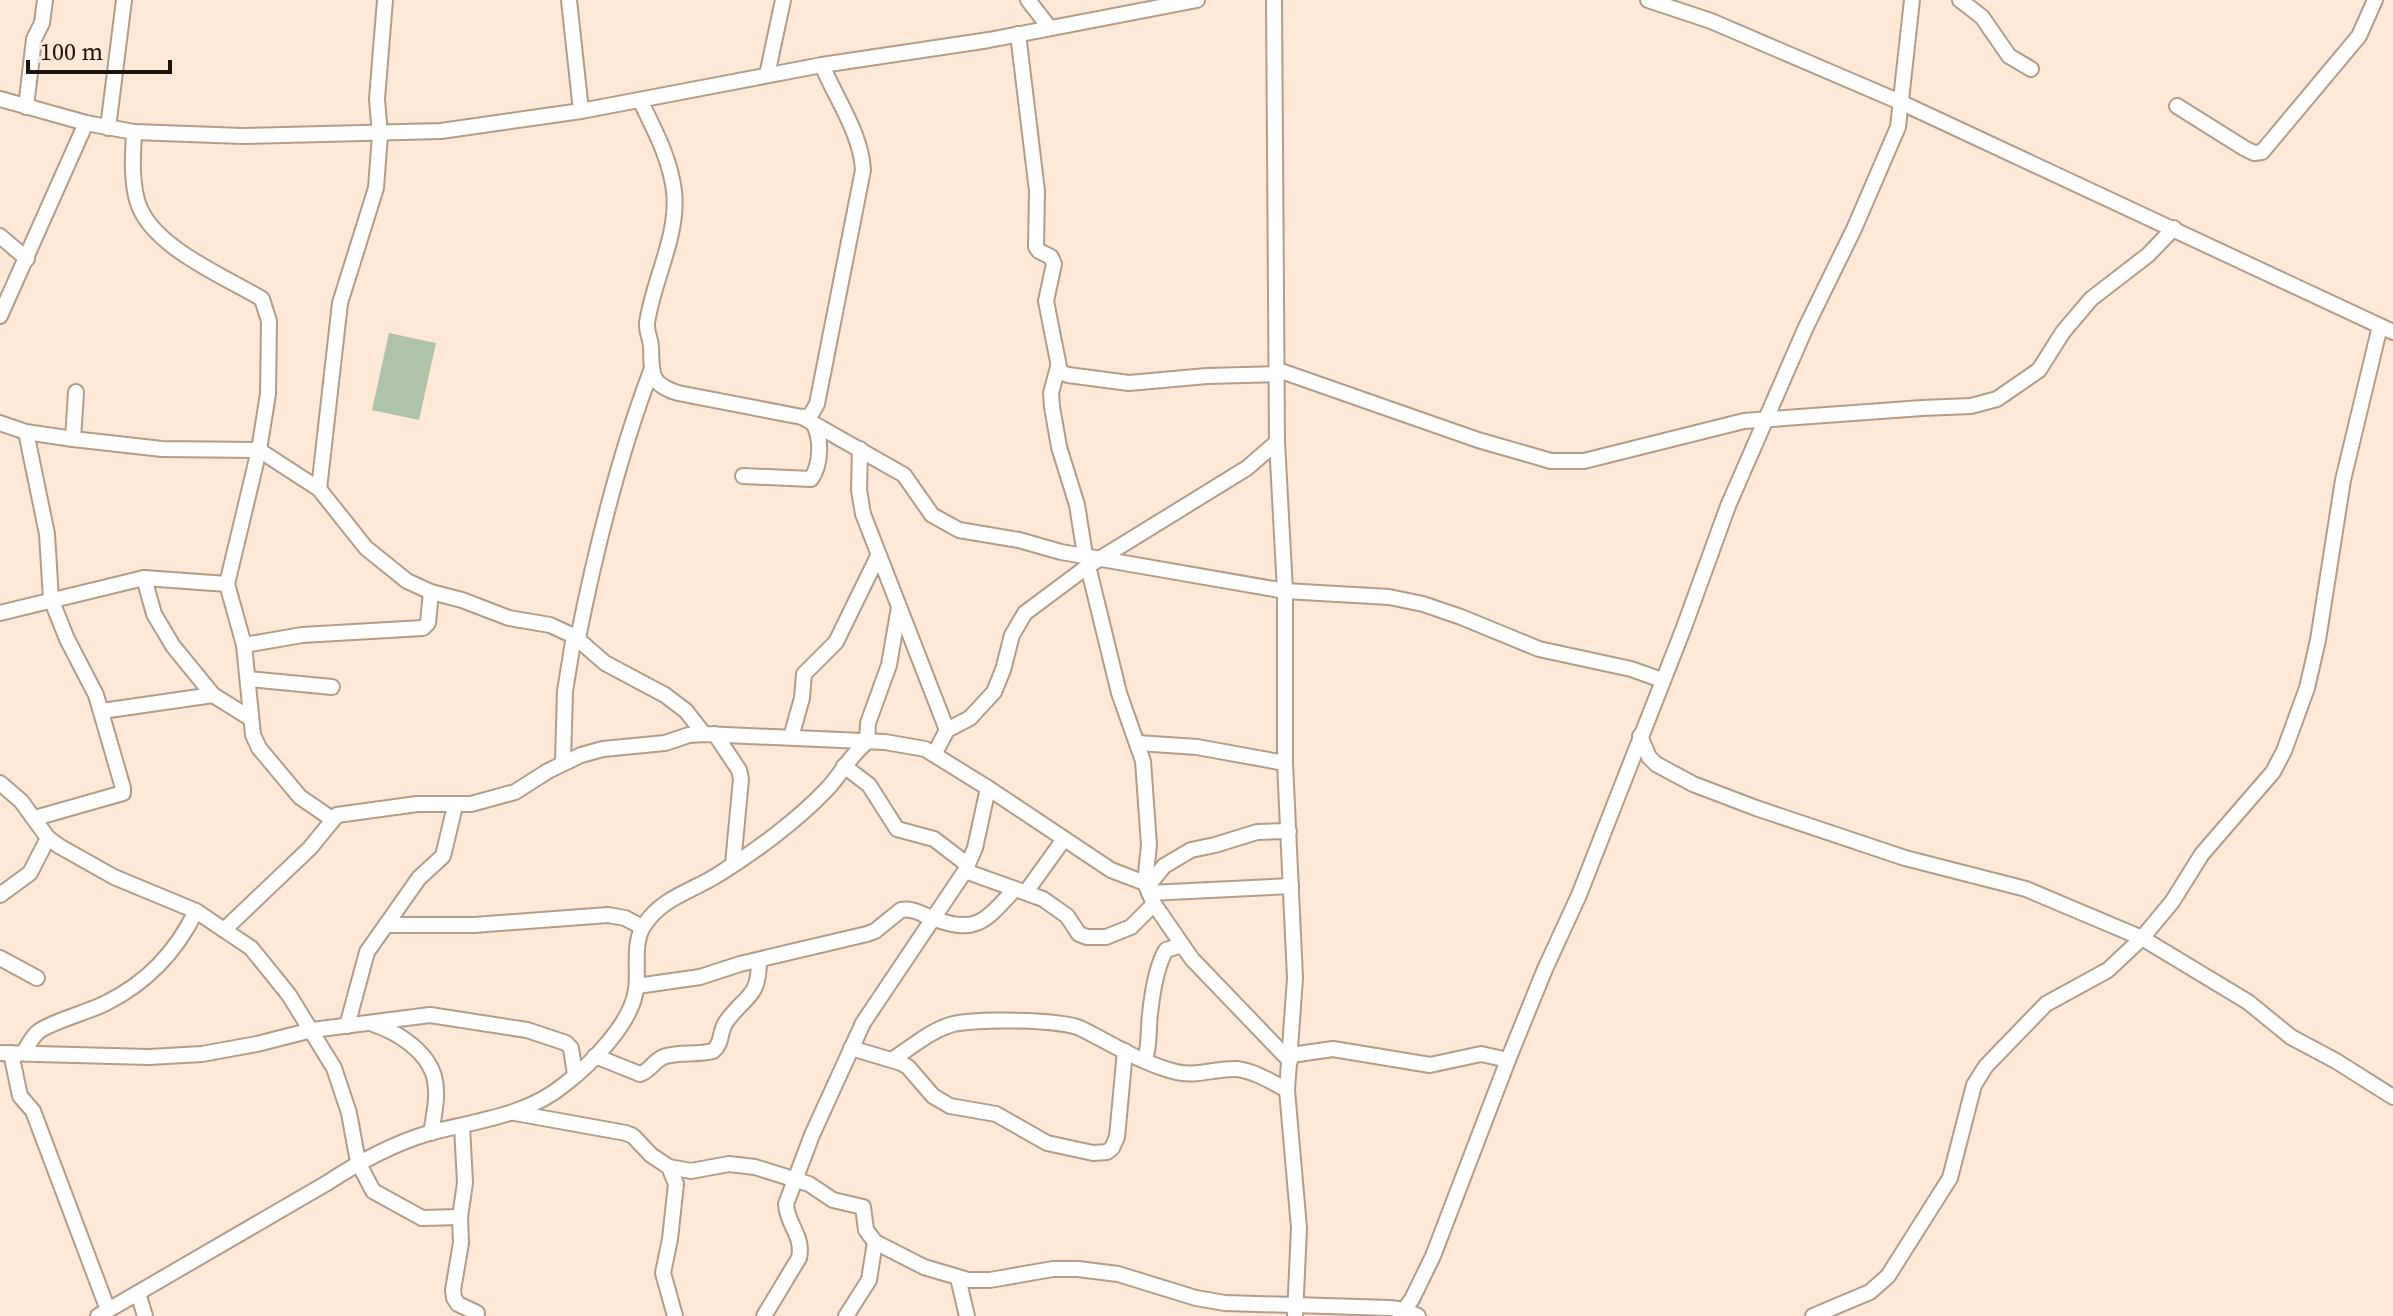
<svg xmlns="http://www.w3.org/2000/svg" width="2393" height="1316" font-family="'Source Serif 4',serif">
<rect width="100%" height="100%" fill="#fee8d7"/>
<!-- green -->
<polygon fill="#aec3a7" points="389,333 436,343 419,420 372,410"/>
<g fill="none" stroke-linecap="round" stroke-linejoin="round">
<defs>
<g id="minor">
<polyline points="569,0 581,111"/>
<polyline points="1028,0 1049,27"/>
<polyline points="1274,0 1277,442 1285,591 1285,763 1295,978 1287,1090 1299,1228 1295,1316"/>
<polyline points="1648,0 1711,21 1900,102 2393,332"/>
<polyline points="1960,0 1982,17 2009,56 2031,69"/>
<polyline points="1018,34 1037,191 1036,247 1039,251 1051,257 1054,264 1046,301 1060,372 1068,375 1129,383 1207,376 1278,374"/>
<polyline points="767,75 783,0"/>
<polyline points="0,99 86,123 134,132 243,136 441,131 581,111 822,65 989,40 1197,0"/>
<path d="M640 100C654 129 670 158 674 191 679 236 653 280 647 323 646 333 651 338 651 347 652 373 649 384 678 393L802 417 810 416 817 404 863 170C861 133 836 99 822 65"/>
<polyline points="2177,106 2244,148 2254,153 2262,152 2359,36 2375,0"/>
<polyline points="26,107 34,39 42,23 45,0"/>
<polyline points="108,128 124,0"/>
<path d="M134 132C133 154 131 178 137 200 149 246 224 276 262 299L269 321 268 394 259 450 227 584 244 645 253 735 259 748 300 797 332 819"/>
<polyline points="0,236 27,259"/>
<polyline points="0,316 86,123"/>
<polyline points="1058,367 1051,393 1052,407 1059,447 1077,505 1085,555"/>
<polyline points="1278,370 1478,440 1551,461 1584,461 1744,421 1922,408 1971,406 1997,399 2039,370 2063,332 2091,299 2148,255 2174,228"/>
<polyline points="802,417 904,475 932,515 959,530 1019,540 1061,552 1285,591 1389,597 1423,604 1461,617 1539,649 1631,669 1662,680"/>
<polyline points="0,423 26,432 73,439 162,449 259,450 319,489 366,548 407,581 431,592 462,600 509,618 550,625 574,636 605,663 665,695 686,711 704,734"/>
<polyline points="26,432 47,534 51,599 67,639 96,695 123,788 123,793 35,818"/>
<polyline points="73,439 76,392"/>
<polyline points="860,449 859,490 863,514 947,730"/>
<path d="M743 476 811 479C821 465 822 438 813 423"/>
<polyline points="319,489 340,303 376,188 380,135 377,99 385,0"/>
<polyline points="1088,566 1119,693 1143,761 1149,845 1145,883"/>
<polyline points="144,578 154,614 173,646 213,695 250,718"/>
<polyline points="0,613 144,578 227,584"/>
<path d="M578 638C596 548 618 458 651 371"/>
<polyline points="244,645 302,635 423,628 428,623 431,592"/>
<polyline points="248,679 332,687"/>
<polyline points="102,711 213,695"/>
<polyline points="715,734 739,770 741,779 733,864"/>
<polyline points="1640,736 1649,757 1656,764 1693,784 1756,808 1905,858 2026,889 2142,938 2248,1002 2291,1037 2336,1061 2393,1097"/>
<polyline points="791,737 802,698 804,674 836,642 878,556"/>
<polyline points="1138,743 1197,747 1285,763"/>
<polyline points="935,753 947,730 970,718 994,692 1003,670 1012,635 1025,613 1088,566 1247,468 1277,442"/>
<polyline points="563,762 565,691 574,636"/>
<polyline points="844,766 869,785 897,829 934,839 968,865"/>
<polyline points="0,783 21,801 48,838 59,846 114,877 196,911 251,948 289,995 334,1068 349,1113 358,1162 373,1191 422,1218 460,1217"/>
<polyline points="965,871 1043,899 1067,916 1079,934 1087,937 1106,937 1131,927 1154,904"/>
<polyline points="1147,887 1164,866 1191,850 1215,845 1257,832 1289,831"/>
<polyline points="1026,892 1064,839"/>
<polyline points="1149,893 1291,886"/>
<polyline points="0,895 30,873 48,838"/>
<polyline points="386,925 474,925 608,915 625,918 642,927"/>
<polyline points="225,929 310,848 337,815 417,804 471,804 515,792 548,771 581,755 603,749 665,743 689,735 704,734 885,742 925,749 988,788 1111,870 1145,883 1154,904 1192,959 1290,1061"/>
<polyline points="0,958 37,978"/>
<path d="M637 986 700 977 740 964 867 934 875 931 901 910C913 908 921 914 932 918 977 935 985 921 1015 889"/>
<path d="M373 1024C397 1032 426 1050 434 1076 439 1094 434 1115 431 1133"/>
<polyline points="347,1026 367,952 419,878 443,856 455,806"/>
<polyline points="851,1048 901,1063 908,1067 933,1096 950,1106 996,1114 1047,1143 1093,1153 1107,1152 1112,1148 1117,1137 1125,1051"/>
<path d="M24 1052C28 1045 32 1037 38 1032 48 1023 91 1011 106 1003 148 982 176 952 196 911"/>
<polyline points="0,1053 149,1057 202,1054 257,1044 312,1030 430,1015 527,1030 566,1043 571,1048 575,1075"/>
<polyline points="11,1053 20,1096 33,1111 108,1310"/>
<polyline points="1291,1055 1333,1049 1430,1065 1481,1054 1508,1060"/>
<path d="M595 1056 640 1074C651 1071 654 1059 666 1056 681 1052 698 1055 713 1051 723 1043 719 1032 726 1022 746 994 759 999 759 960"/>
<path d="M893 1059C912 1047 928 1032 950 1025 971 1018 1063 1019 1082 1029 1112 1044 1143 1064 1176 1072 1196 1077 1217 1068 1237 1069 1254 1071 1272 1082 1287 1090"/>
<path d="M1145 1059C1150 1045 1148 1029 1150 1014 1152 995 1156 967 1166 950L1182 945"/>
<polyline points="515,1113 626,1133 633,1136 651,1155 669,1167 691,1171 729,1164 755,1167 809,1184 833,1200 863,1207 866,1230 875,1242 924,1267 968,1280 990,1280 1053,1269 1078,1269 1118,1274 1196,1298 1225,1303 1390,1308 1405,1310 1418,1316"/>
<polyline points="462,1126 465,1183 460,1217 461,1243 453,1290 454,1298 458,1304 477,1313"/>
<polyline points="669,1167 676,1184 670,1239 663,1273 675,1316"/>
<polyline points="958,1278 967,1316"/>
<polyline points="138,1293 145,1316"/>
<path d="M98 1316 327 1183C359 1162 392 1144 429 1133 475 1121 527 1116 565 1084 591 1064 632 1023 636 989 639 969 632 941 645 924 663 897 693 891 719 874 755 852 799 819 828 788 842 773 850 755 867 742L868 723 889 665 899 607"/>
<path d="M764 1316 799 1258C804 1236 787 1225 786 1204L812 1135 863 1023 965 871 975 848 988 788"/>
<polyline points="846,1316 869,1280 875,1242"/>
<polyline points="1400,1316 1412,1299 1433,1256 1508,1060 1545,969 1579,895 1683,630 1728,506 1806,327 1854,229 1898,127 1912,0"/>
<polyline points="1813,1316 1870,1292 1888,1276 1950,1178 1974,1085 1986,1066 2046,1004 2108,970 2142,938 2172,902 2202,854 2273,772 2284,751 2307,688 2318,640 2343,480 2380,326"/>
</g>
</defs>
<!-- minor casing -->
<use href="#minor" stroke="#b59c88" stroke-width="18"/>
<!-- minor -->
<use href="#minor" stroke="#fff" stroke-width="14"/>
</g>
<!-- scale -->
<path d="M28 60v12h142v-12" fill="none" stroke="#1c130b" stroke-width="4"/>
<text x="40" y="60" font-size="24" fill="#1c130b" stroke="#fee8d7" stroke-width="6" paint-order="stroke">100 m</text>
</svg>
